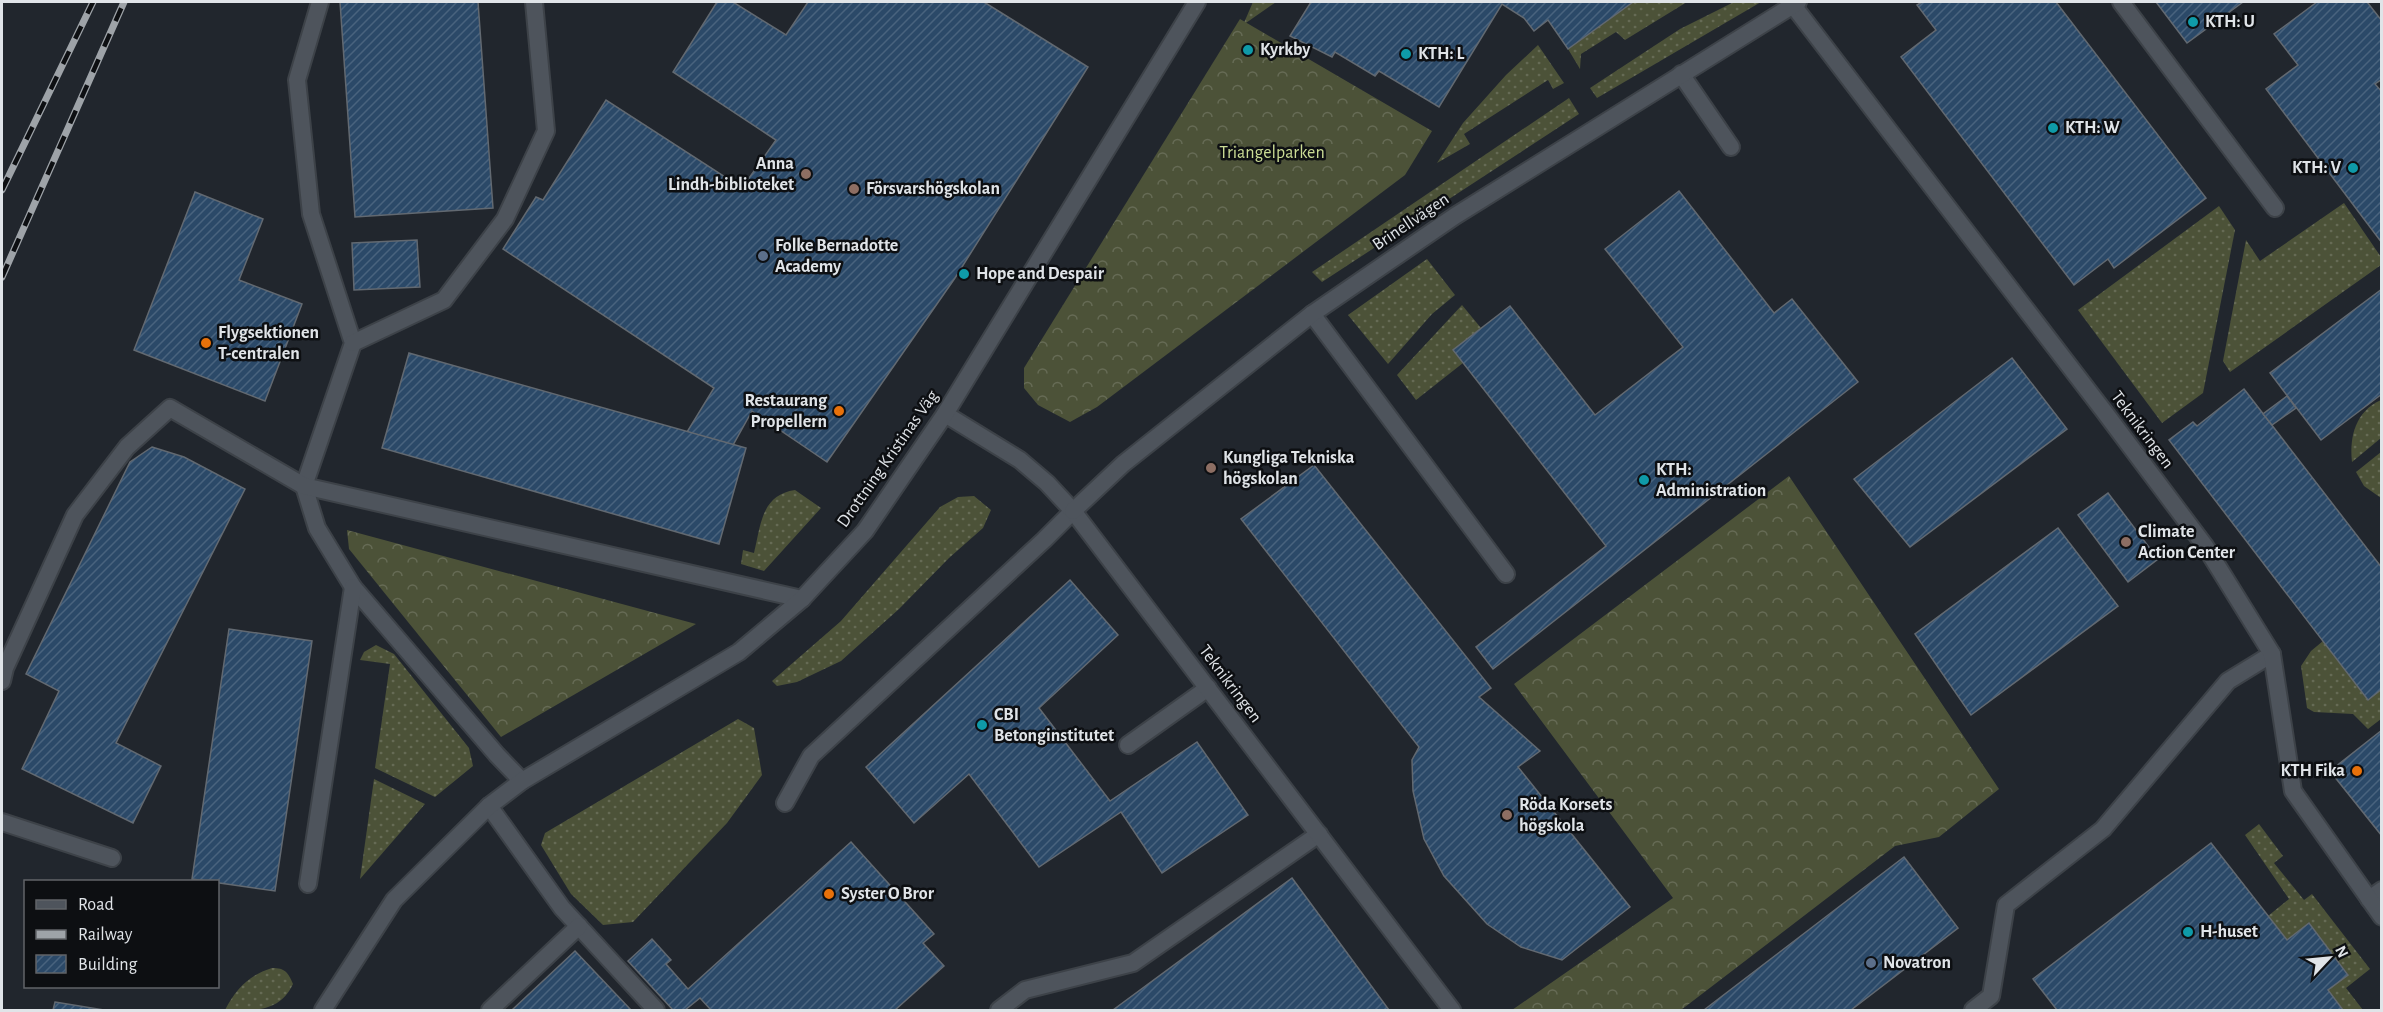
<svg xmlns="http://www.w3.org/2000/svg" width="2383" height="1012" font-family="'Alegreya Sans',sans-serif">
<defs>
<pattern id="grass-dots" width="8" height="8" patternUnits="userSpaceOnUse" patternTransform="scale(1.5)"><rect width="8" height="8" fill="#4c5238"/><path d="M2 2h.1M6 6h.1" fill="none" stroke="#666b55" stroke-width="1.8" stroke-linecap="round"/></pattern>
<pattern id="forest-crowns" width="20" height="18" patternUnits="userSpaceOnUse" patternTransform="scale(1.5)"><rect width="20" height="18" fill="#4c5238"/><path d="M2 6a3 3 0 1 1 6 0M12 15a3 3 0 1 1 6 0" fill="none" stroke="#666b55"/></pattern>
<pattern id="building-hatch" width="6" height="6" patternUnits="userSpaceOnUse" patternTransform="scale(1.5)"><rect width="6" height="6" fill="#2b4968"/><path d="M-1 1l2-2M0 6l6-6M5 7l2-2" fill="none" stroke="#49637e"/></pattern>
</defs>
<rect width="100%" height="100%" fill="#21262d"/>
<!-- grass -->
<g fill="url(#grass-dots)">
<polygon points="1253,2 1276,2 1243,25"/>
<polygon points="1633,2 1687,2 1625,40 1616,32 1581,54 1580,69 1568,49"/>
<polygon points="1734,2 1761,2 1597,98 1590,88 1680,29"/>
<polygon points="1538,45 1564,83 1553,89 1548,80 1464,134 1470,144 1437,163 1463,123 1506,75"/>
<polygon points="1569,98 1579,114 1322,282 1312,272"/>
<polygon points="2344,203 2381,257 2381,265 2230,372 2223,361 2246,240 2260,261"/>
<polygon points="2219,206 2235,230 2203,393 2162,423 2078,310"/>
<polygon points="1427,259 1455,295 1432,314 1388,364 1348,315"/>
<polygon points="1462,305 1481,328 1453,350 1463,363 1416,400 1397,375"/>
<path d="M2381 400V438L2352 462C2349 436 2356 411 2381 400Z"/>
<polygon points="2381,452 2381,498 2364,486 2356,472"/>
<path d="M795 490 821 508 764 571 741 564 743 550 754 553C761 525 761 495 795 490Z"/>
<polygon points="974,496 991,510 983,528 949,558 899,609 841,661 797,682 777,686 772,681 841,621 940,507 958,497"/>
<polygon points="2323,641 2368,699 2381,689 2381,719 2368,729 2353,714 2314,712 2307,708 2301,666 2311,651"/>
<polygon points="376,645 394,654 469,748 473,766 435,797 375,768 390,664 360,660 364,652"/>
<polygon points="738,719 754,728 762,775 727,823 633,922 603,925 571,894 541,845 545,833"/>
<polygon points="374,779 425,804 360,879"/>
<polygon points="2259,824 2283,856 2274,863 2304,900 2312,894 2370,969 2346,988 2363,1010 2343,1010 2328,990 2348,974 2309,924 2287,940 2268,916 2289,899 2245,835"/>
<path d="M272 968C285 968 288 972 293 984 280 1012 255 1011 225 1010 236 989 249 975 272 968Z"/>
</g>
<!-- forest -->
<g fill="url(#forest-crowns)">
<polygon points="1240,19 1432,131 1405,175 1097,407 1070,422 1038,405 1024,388 1024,368"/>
<polygon points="1789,476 1999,789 1939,837 1895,846 1681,1010 1512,1010 1673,898 1514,684"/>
<polygon points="347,530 696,624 501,737 349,549"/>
</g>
<!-- building -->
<g fill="url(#building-hatch)" stroke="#626971" stroke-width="1.5">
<polygon points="340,2 478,2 493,208 355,217"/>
<polygon points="717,2 733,2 786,35 808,2 984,2 1088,67 955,278 827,462 752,411 733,445 687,432 714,388 503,249 536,197 543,200 606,100 742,188 776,140 673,72"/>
<polygon points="1311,2 1633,2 1568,49 1548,20 1534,31 1524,18 1502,4 1439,107 1379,71 1375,76 1335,52 1332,57 1290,36"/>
<polygon points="1922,2 2056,2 2206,198 2114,268 2108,259 2074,285 1901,57 1936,30 1917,5"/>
<polygon points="2156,2 2243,2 2187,43"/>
<polygon points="2317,2 2367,2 2382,21 2382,79 2375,84 2382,92 2382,243 2266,89 2298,65 2274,34"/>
<polygon points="1679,191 1774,313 1792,299 1858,382 1493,669 1476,647 1606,546 1453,350 1510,306 1595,415 1683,347 1605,249"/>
<polygon points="195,192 263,219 239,280 302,304 265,401 134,350"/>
<polygon points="417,240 420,287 354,290 352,243"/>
<polygon points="2382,289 2382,394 2321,440 2270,373"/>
<polygon points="409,353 746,448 719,544 382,448"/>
<polygon points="2012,358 2067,429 1910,547 1854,479"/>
<polygon points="2244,389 2382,568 2382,689 2368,700 2169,440 2193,422 2197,426"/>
<polygon points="2287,396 2296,408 2272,425 2263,414"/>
<polygon points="152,447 184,457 245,489 116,743 161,766 133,823 22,769 59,691 26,674 130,462"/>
<polygon points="1314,465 1491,688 1479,697 1540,751 1518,767 1630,907 1562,960 1521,947 1487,924 1444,876 1424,839 1413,791 1412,760 1419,747 1241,519"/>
<polygon points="2108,493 2158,559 2128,582 2078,515"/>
<polygon points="2058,528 2118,606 1971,715 1915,634"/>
<polygon points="1070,580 1118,635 1039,708 1110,801 1197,742 1248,815 1162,873 1121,812 1039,867 969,774 914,823 866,767"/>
<polygon points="229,629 312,641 275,891 192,879"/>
<polygon points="2382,730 2382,836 2330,771"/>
<polygon points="851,842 934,934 923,943 944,966 895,1010 711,1010 700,998 685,1010 673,1010 628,961 652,939 671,960 666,964 688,989"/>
<polygon points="2211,843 2287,940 2309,923 2348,975 2328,990 2343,1010 2057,1010 2033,979"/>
<polygon points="1904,857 1958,928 1851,1010 1704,1010"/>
<polygon points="1292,878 1389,1010 1113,1010"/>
<polygon points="575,951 631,1010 512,1010"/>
<polygon points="55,1002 104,1010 53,1010"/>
</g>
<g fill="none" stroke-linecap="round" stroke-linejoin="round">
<defs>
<g id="service">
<polyline points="320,2 297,80 311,214 353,343 304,486 317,528 353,587 497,755 522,781"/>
<polyline points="2121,2 2275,208"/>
<polyline points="1681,74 1731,147"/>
<polyline points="1312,314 1506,574"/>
<polyline points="353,343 444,300 505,219 546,131 534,2"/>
<polyline points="2,681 5,668 75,515 127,447 170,408 304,486 802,599"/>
<polyline points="1128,745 1208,688"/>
<polyline points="785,803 811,756 1044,540 1073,511"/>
<polyline points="489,806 562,908 656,1010"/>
<polyline points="2,822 112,858"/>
<polyline points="308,884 353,587"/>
<polyline points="2369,899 2382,890"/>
<polyline points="490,1010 579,926"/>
<polyline points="999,1010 1025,990 1133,963 1319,834"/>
<polyline points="1973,1010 1991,996 2006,905 2103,829 2228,681 2272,654"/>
</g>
<g id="minor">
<polyline points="1792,4 2103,410 2205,546 2272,654 2293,791 2382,917"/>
<polyline points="945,414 1020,460 1047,483 1073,511 1452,1010"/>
<polyline points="1073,511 1123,464 1312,314 1455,216 1798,2"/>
<polyline points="323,1010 394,900 489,806 522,781 739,652 802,599 865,531 945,414 1197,2"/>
</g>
</defs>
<!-- service casing -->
<use href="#service" stroke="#3d4248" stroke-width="20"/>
<!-- minor casing -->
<use href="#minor" stroke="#3d4248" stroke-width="20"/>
<!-- service -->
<use href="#service" stroke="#4e545c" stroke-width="16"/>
<!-- minor -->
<use href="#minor" stroke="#4e545c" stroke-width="16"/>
<defs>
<g id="rail">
<polyline points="2,190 93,2"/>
<polyline points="2,277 124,2"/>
</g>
</defs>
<!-- rail casing -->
<use href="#rail" stroke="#9ea3a8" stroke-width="7"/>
<!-- rail -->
<use href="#rail" stroke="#0d0f12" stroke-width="4.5" stroke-dasharray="14" stroke-linecap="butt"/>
</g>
<!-- markers -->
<g fill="#0f9aa8" stroke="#0d0f12" stroke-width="2">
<circle cx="2193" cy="22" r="6"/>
<circle cx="1248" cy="50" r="6"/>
<circle cx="1406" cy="54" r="6"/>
<circle cx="2053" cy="128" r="6"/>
<circle cx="2353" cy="168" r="6"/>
<circle cx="964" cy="274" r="6"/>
<circle cx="1644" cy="480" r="6"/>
<circle cx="982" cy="725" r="6"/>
<circle cx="2188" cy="932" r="6"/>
</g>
<g fill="#8d6e63" stroke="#0d0f12" stroke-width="2">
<circle cx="806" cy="174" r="6"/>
<circle cx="854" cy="189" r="6"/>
<circle cx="1211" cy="468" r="6"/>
<circle cx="2126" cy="542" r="6"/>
<circle cx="1507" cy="815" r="6"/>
</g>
<g fill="#5c6f8a" stroke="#0d0f12" stroke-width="2">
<circle cx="763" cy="256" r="6"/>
<circle cx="1871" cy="963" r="6"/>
</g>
<g fill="#e8710a" stroke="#0d0f12" stroke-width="2">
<circle cx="206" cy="343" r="6"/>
<circle cx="839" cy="411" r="6"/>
<circle cx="2357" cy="771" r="6"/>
<circle cx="829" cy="894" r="6"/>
</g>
<g text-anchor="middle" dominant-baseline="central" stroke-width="5" stroke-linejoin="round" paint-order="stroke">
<!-- poi labels -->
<g font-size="18" font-weight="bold" fill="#e0e4e8" stroke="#0d0f12" text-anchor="start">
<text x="2205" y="22">KTH: U</text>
<text x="1260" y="50">Kyrkby</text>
<text x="1418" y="54">KTH: L</text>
<text x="2065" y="128">KTH: W</text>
<text x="794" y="164" text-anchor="end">Anna<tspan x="794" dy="21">Lindh-biblioteket</tspan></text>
<text x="2341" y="168" text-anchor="end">KTH: V</text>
<text x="866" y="189">Försvarshögskolan</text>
<text x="775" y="246">Folke Bernadotte<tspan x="775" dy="21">Academy</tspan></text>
<text x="976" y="274">Hope and Despair</text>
<text x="218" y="333">Flygsektionen<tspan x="218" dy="21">T-centralen</tspan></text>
<text x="827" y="401" text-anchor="end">Restaurang<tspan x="827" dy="21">Propellern</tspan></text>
<text x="1223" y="458">Kungliga Tekniska<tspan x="1223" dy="21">högskolan</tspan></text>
<text x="1656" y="470">KTH:<tspan x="1656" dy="21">Administration</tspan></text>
<text x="2138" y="532">Climate<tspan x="2138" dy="21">Action Center</tspan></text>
<text x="994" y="715">CBI<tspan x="994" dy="21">Betonginstitutet</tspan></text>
<text x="2345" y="771" text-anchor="end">KTH Fika</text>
<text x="1519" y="805">Röda Korsets<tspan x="1519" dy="21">högskola</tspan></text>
<text x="841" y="894">Syster O Bror</text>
<text x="2200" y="932">H-huset</text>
<text x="1883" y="963">Novatron</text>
</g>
<!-- park labels -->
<g font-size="18" fill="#cbdc95" stroke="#0d0f12">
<text x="1272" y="153">Triangelparken</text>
</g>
<!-- street labels -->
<g font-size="18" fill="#e0e4e8" stroke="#0d0f12">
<text transform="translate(1411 222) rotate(-34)">Brinellvägen</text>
<text transform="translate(2142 430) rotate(53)">Teknikringen</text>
<text transform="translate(888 459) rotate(-55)">Drottning Kristinas Väg</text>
<text transform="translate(1230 684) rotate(53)">Teknikringen</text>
</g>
</g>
<!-- border -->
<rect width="2383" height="1012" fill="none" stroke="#e0e4e8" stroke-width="6"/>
<!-- legend -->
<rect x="24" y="880" width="195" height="108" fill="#0d0f12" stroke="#616468" stroke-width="1.5"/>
<rect x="36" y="900" width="30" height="9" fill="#4e545c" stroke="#616468" stroke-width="1.5"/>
<text x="78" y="910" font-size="18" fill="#e0e4e8">Road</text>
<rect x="36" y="930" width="30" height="9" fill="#9ea3a8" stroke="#616468" stroke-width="1.5"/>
<text x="78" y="940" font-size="18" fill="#e0e4e8">Railway</text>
<rect x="36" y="955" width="30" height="18" fill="url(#building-hatch)" stroke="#616468" stroke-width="1.5"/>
<text x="78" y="970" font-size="18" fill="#e0e4e8">Building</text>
<!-- north arrow -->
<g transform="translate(2329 958) rotate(64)" stroke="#0d0f12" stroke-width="4.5" paint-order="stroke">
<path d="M0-4.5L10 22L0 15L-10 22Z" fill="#e0e4e8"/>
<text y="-9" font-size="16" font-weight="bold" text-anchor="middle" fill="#e0e4e8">N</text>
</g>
</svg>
